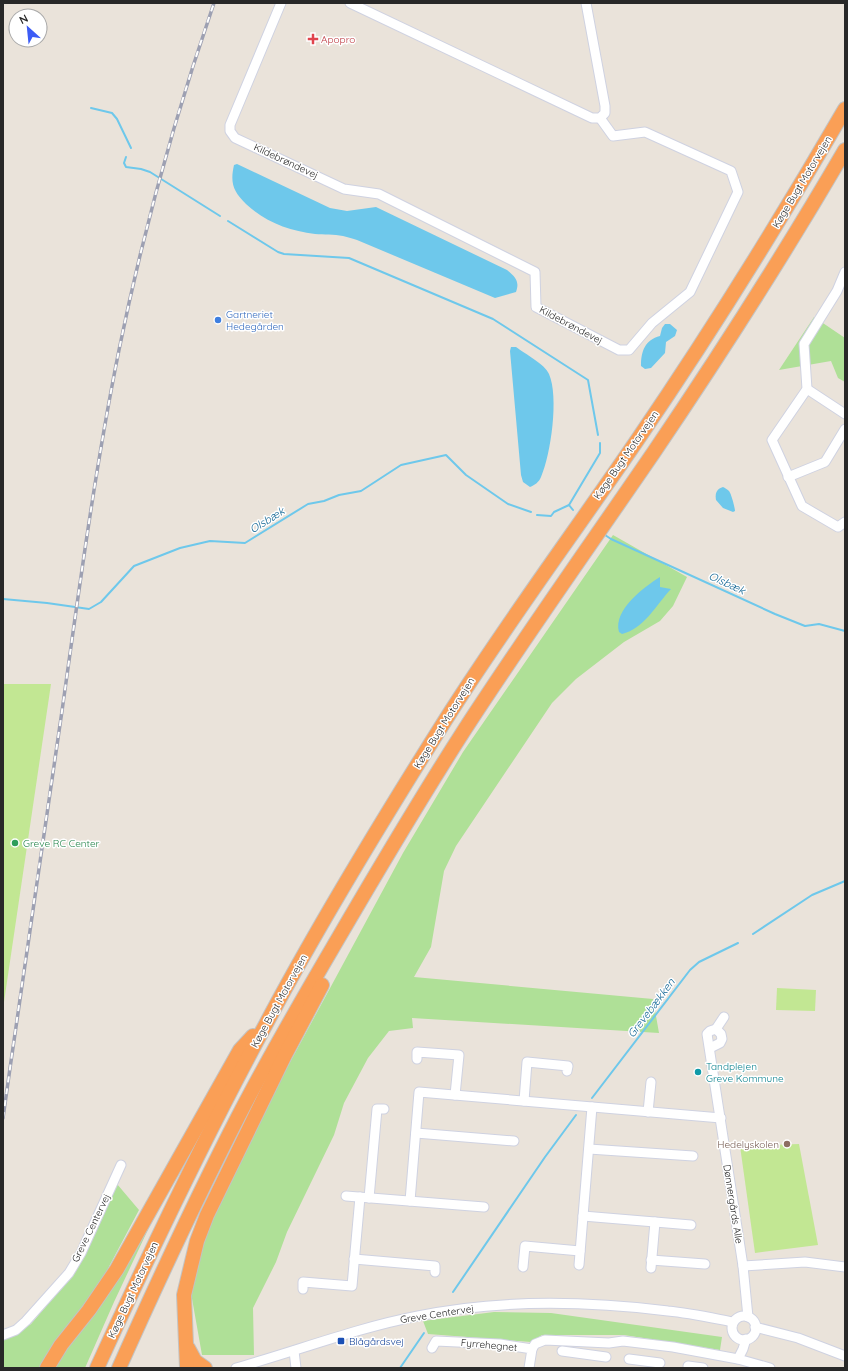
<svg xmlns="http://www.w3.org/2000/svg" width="848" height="1371" font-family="Quicksand,sans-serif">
<rect width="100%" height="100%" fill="#eae3da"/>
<!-- green -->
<g fill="#afe097">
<polygon points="814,317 845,338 845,382 838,378 831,361 779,370"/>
<polygon points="613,535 687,577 673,606 660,621 624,642 576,679 552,703 456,846 444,871 431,947 414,977 653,999 659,1033 412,1018 413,1028 389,1031 368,1058 344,1103 334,1135 287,1232 276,1262 253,1308 254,1355 202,1355 191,1293 204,1239 261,1116 403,853 463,752"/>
<polygon points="117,1184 139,1210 104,1276 57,1342 40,1368 3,1368 3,1339 13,1336 31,1324 72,1276"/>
<polygon points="168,1187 114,1302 85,1368 54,1368"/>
<polygon points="494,1312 551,1313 722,1337 720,1350 624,1335 542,1335 531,1342 428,1334 423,1321"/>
</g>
<!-- pitch -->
<g fill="#c2e793">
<polygon points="3,684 51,684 4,1002 3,1002"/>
<polygon points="777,988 816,990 815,1011 776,1010"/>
<polygon points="799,1144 818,1245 755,1253 740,1146"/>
</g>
<!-- water -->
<g fill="#6ec8eb">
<path d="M237 164 330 208 347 211 376 207 507 270C515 277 520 281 516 292L495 298 357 240C353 239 348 237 343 236 334 234 324 235 315 234 289 231 265 222 246 204 233 191 230 183 234 165Z"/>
<path d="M665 324H670L677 330 675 336 666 342 665 353 651 368 645 369 641 366C641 351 645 340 660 336L662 328Z"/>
<path d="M511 347H516C525 354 545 364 549 374 559 397 551 454 541 477 539 482 535 485 530 487L523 482 521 475 510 351Z"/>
<path d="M723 487C725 488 727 489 729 491 731 493 735 508 735 511L733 512 723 508 716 500C715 494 716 489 723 487Z"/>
<path d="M660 577V587L671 589C656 605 644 629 622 634L619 632C613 610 644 587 660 577Z"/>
</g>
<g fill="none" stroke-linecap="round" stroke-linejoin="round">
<!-- stream -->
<g stroke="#6ec8eb" stroke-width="2">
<polyline points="91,108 112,113 117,119 131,148"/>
<polyline points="126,157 124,163 126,167 141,169 150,172 220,216"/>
<polyline points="228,221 278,252 284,254 349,258 493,319 588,380 598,435"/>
<polyline points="569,505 600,453 600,443"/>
<polyline points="537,515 551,516 554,512 569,505 573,510"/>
<polyline points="605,535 611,539 775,614 805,626 819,624 845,631"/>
<polyline points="3,599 47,603 89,609 101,602 134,566 180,548 210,541 245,543 308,504 324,501 339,495 361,491 401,465 446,455 466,475 508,504 531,512"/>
<polyline points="753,934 812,895 845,881"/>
<polyline points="592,1098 690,970 699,962 738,943"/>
<polyline points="453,1292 545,1157 576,1115"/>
<polyline points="400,1368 424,1333"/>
</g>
<defs>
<g id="minor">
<polyline points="281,3 230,125 230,131 235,138 344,189 379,194 535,272 536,307 619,350 629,350 652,323 690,292 738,192 731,171 645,132 613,136 600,118"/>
<polyline points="350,3 592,118 600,118 605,113 605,106 586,3"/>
<polyline points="845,272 837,291 804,344 807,389 772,440 802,506 838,527 845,522"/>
<polyline points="807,389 845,414"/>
<polyline points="788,477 825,462 845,429"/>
<polyline points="724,1017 716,1029 710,1031 707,1034 743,1266 748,1317"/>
<polyline points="710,1048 720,1043 722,1039 721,1034 716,1029"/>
<polyline points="417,1059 417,1052 459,1055 455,1095"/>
<polyline points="524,1101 527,1062 568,1066 567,1071"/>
<polyline points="648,1112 651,1082"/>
<polyline points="416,1133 514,1141"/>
<polyline points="589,1149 693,1156"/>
<polyline points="346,1196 484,1207"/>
<polyline points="369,1198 377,1109 384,1109"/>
<polyline points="410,1201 419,1092 721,1118"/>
<polyline points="583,1216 691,1225"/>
<polyline points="354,1259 435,1266 435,1272"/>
<polyline points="651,1260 705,1264"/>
<polyline points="579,1265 592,1107"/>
<polyline points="743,1266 805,1262 845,1267"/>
<polyline points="523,1267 525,1246 580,1251"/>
<polyline points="651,1268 655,1222"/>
<polyline points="303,1289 303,1282 352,1286 360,1197"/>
<circle cx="744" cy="1328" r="12"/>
<polyline points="755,1327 798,1338 845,1356"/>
<polyline points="3,1335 16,1330 26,1321 69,1273 81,1253 121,1165"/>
<polyline points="432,1348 436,1341 500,1344 532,1349 529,1368"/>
<polyline points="532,1349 535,1344 545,1340 609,1343 623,1341 673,1347 738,1359 770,1368"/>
<polyline points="294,1351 296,1368"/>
<polyline points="562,1351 606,1357"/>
<polyline points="629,1359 660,1363"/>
<polyline points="738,1359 743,1349 746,1339"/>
<polyline points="688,1366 703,1368"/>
<path d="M236 1368C297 1351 356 1328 418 1316 499 1299 586 1301 668 1311 690 1313 712 1318 733 1322"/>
</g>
<g id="highway">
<polyline points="188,1348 195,1361 205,1368"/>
<polyline points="47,1368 61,1345 89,1310 117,1269 240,1050 253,1036"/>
<path d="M97 1368C150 1252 205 1136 266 1024 321 920 383 819 446 719 506 624 574 533 638 439 711 332 780 221 845 109"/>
<path d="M119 1368C157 1283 196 1199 238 1117 269 1057 302 1000 336 942 378 870 420 799 465 729 526 635 591 544 654 452 721 353 785 253 845 150"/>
<polyline points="187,1368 184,1295 197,1241 207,1215 285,1055 322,985"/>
</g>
</defs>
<!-- minor casing -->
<use href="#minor" stroke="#cfd2e1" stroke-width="11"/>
<!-- highway casing -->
<use href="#highway" stroke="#c3c3c3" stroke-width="16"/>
<!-- minor -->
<use href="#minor" stroke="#fff" stroke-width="9"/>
<!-- highway -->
<use href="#highway" stroke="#fa9f56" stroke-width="14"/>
<defs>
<path id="rail" d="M3 1118C22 982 42 846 62 711 79 590 95 469 119 350 143 232 175 116 214 3"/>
</defs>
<!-- rail casing -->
<use href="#rail" stroke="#9da0b2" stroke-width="3.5"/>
<!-- rail -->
<use href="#rail" stroke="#fff" stroke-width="2" stroke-dasharray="6" stroke-linecap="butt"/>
</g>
<!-- markers -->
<path fill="#e0444e" stroke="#fff" stroke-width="1.5" d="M311 33h4v4h4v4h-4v4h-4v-4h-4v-4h4z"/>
<circle fill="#3f7fe0" stroke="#fff" stroke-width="1.5" cx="218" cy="320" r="4"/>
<circle fill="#2e9e5b" stroke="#fff" stroke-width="1.5" cx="15" cy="843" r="4"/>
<circle fill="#0f9aa8" stroke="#fff" stroke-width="1.5" cx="698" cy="1072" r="4"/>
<circle fill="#8d6e63" stroke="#fff" stroke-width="1.5" cx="787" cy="1144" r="4"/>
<rect fill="#1a4fb4" stroke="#fff" stroke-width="1.5" x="337" y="1337" width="8" height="8" rx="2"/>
<g text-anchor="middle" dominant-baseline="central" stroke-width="3" stroke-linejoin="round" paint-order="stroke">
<!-- health labels -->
<g font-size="10" fill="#be3a42" stroke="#fff" text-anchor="start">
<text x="321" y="39">Apopro</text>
</g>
<!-- street labels -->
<g font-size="10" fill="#282828" stroke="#fff">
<text transform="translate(286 161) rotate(25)">Kildebrøndevej</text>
<text transform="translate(802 182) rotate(-59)">Køge Bugt Motorvejen</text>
<text transform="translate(571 325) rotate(28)">Kildebrøndevej</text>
<text transform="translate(626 455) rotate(-55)">Køge Bugt Motorvejen</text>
<text transform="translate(444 723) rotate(-58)">Køge Bugt Motorvejen</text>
<text transform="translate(279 1001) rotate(-61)">Køge Bugt Motorvejen</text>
<text transform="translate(733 1204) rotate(81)">Dønnergårds Alle</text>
<text transform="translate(91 1228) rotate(-64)">Greve Centervej</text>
<text transform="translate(133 1290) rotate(-65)">Køge Bugt Motorvejen</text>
<text transform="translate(437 1314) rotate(-9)">Greve Centervej</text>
<text transform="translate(489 1345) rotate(5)">Fyrrehegnet</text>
</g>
<!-- shop labels -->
<g font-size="10" fill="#366cbe" stroke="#fff" text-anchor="start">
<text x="226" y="314">Gartneriet<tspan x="226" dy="12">Hedegården</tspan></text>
</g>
<!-- leisure labels -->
<g font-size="10" fill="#27864d" stroke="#fff" text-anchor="start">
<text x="23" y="843">Greve RC Center</text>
</g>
<!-- culture labels -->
<g font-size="10" fill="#0d838f" stroke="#fff" text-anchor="start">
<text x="706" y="1066">Tandplejen<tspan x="706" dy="12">Greve Kommune</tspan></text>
</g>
<!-- education labels -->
<g font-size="10" fill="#785e54" stroke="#fff" text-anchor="end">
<text x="779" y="1144">Hedelyskolen</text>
</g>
<!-- transit labels -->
<g font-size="10" fill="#164399" stroke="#fff" text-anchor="start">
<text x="349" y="1341">Blågårdsvej</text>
</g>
<!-- water labels -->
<g font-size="11" font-style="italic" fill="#106594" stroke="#fff">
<text transform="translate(267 520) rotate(-32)">Olsbæk</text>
<text transform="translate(727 583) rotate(25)">Olsbæk</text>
<text transform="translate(651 1008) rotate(-53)">Grevebækken</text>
</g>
</g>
<!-- border -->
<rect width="848" height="1371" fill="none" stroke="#282828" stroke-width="8"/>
<!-- north arrow -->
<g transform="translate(28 28) rotate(333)"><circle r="19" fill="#ffffff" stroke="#a9a9a9"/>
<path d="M0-3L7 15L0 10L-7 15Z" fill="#3c5cf5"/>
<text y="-6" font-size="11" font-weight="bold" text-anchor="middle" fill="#282828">N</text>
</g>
</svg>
